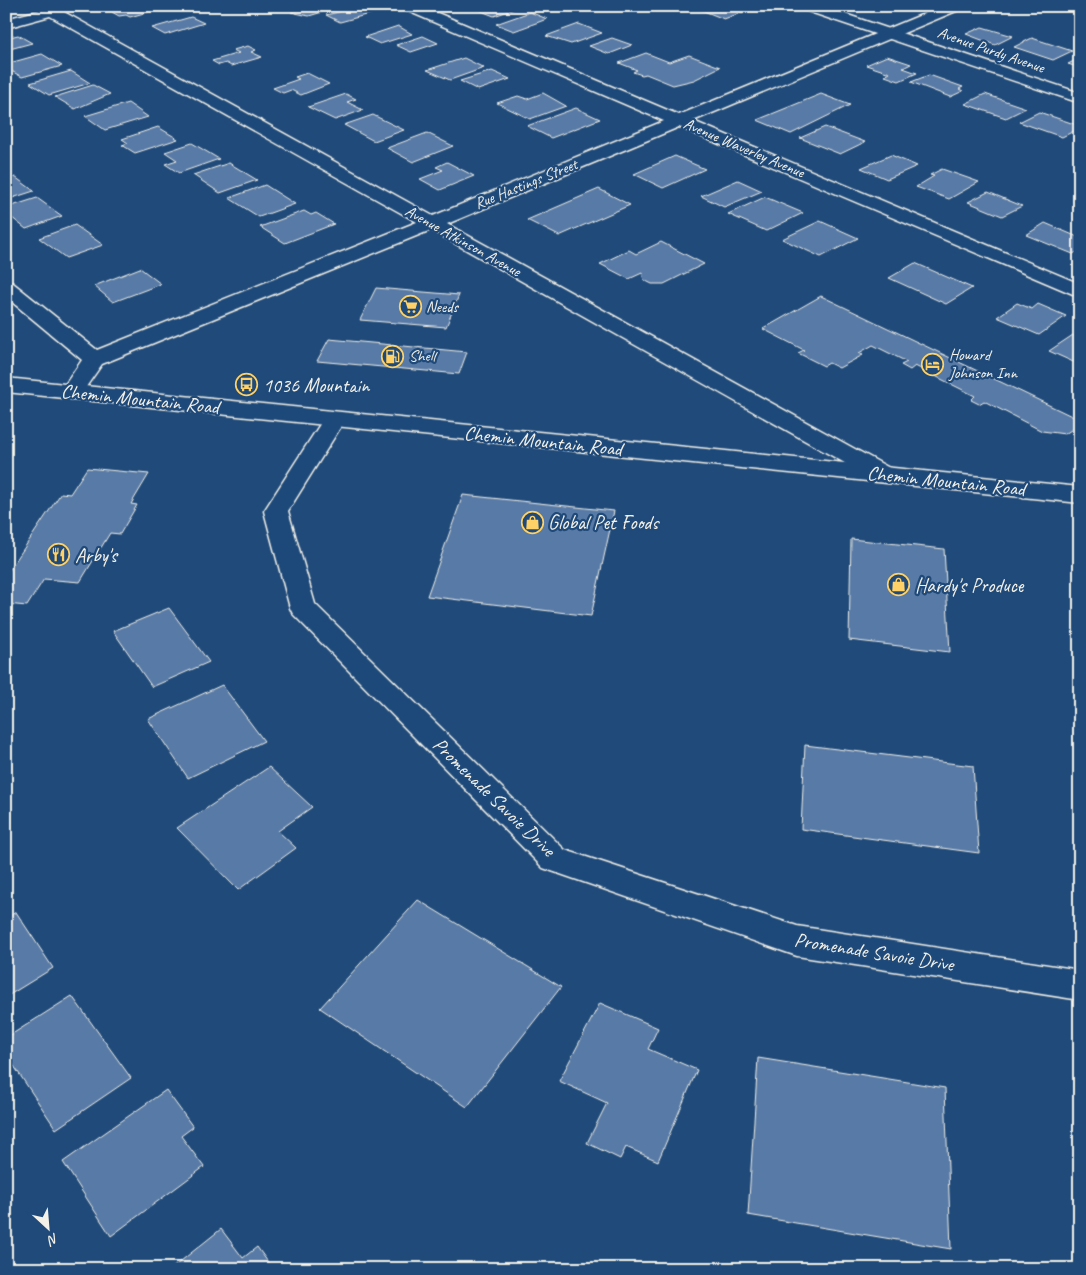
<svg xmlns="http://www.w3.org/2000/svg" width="1086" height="1275" font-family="Caveat,sans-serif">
<rect width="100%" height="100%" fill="#1f4a7a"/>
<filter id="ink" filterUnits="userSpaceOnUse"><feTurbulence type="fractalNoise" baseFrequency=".02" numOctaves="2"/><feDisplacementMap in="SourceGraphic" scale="10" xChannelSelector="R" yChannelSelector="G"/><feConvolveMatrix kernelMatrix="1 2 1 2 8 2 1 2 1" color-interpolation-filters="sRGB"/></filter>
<g filter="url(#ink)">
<!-- building -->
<g fill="#587aa6" stroke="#f4f1e8">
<polygon points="124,6 164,6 165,7 130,17 126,15 119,16 112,12"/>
<polygon points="342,6 309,16 291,12 297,10 290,7 292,6"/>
<polygon points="473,6 523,6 494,16 471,7"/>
<polygon points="697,6 733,6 746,11 724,19 694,7"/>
<polygon points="359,7 373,13 340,22 326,15"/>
<polygon points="530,12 547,19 514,31 496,24"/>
<polygon points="191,17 204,23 165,35 152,28"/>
<polygon points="579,24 602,33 571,44 546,36"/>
<polygon points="398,26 412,34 380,44 365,37"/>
<polygon points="982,27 1013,36 995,45 966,34"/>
<polygon points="18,35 32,43 6,50 6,38"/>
<polygon points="423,36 438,43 411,52 396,45"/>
<polygon points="612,38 632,45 609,54 589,46"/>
<polygon points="1032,38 1072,51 1053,60 1014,47"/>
<polygon points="248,46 256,50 251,52 262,57 231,66 226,63 219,65 212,61 239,53 233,50"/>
<polygon points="646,53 669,62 689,55 720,67 694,80 673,85 646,74 642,75 633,72 637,70 619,63"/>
<polygon points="42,54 62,66 22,77 6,68 6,64"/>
<polygon points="887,56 911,64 903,68 917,73 899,81 885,76 890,73 866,65"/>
<polygon points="464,58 484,68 450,80 427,70"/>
<polygon points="1080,58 1080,68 1068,64"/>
<polygon points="71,71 90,83 49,95 30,83"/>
<polygon points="492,71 510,79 478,90 460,81"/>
<polygon points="307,73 329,84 301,95 291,90 283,93 273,88 299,79 295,77"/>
<polygon points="929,75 963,87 959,89 963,91 950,97 911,82"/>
<polygon points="93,85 110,94 75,109 55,97"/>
<polygon points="543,93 566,106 530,119 497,103 518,96 527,99"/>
<polygon points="346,94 356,99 347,102 363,110 335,120 308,107"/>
<polygon points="821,94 850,105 791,134 757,120"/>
<polygon points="985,94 1026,108 1006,118 965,104"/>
<polygon points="128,103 148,117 105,130 85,116"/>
<polygon points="576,108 600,119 551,138 527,126"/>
<polygon points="1039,112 1080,126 1080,128 1062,137 1019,122"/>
<polygon points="373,115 404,130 374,141 344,125"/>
<polygon points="158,127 178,139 135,153 122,145 128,143 122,139"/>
<polygon points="825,127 865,142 840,154 800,138"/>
<polygon points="427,133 453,146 413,162 387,148"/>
<polygon points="192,143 219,159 179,173 165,164 177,160 165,152"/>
<polygon points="891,155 917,166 887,179 861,168"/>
<polygon points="675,156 705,169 663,188 634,174"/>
<polygon points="447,162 474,176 440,190 420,179 443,170 436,167"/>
<polygon points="229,163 257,180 220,193 193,175"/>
<polygon points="942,169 979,182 949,199 916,187 934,176 930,175"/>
<polygon points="15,177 34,191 6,200 6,180"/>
<polygon points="738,180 762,191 724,207 701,196"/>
<polygon points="265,185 295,204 259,217 229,198"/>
<polygon points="599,189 630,205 559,236 527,220"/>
<polygon points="988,192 1022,206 1002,216 968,202"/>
<polygon points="765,197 803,213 766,231 728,214"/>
<polygon points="37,198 62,216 26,229 6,213 6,208"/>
<polygon points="304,211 311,215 316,213 334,224 285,243 260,227"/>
<polygon points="820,221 858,238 821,257 782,239"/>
<polygon points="1045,223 1080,238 1080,250 1073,254 1026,235"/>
<polygon points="75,225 103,245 66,258 39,238"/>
<polygon points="661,242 704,264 664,284 652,284 644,280 642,273 629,279 600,264 629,250 636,254"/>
<polygon points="915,263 972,288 946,304 889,278"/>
<polygon points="140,268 161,284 113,302 94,286"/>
<polygon points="376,288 459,295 446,327 360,320"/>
<polygon points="821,296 1080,420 1080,424 1065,434 1042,431 984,401 979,404 971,400 975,396 915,366 910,370 901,365 907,362 873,345 859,353 863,355 839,368 829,363 824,366 798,353 804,350 763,329"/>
<polygon points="1017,303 1032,309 1038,304 1066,316 1039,335 997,317"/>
<polygon points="1073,335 1080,338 1080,365 1049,351"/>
<polygon points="329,339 467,352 459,374 317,361"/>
<polygon points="87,468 149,474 131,504 137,505 120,534 110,533 80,582 44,579 27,606 6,604 6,575 61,493 70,494"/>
<polygon points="463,495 614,511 591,616 427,596"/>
<polygon points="851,539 944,549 950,652 849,640"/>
<polygon points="169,608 209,662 152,687 113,631"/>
<polygon points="222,685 264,741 188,778 148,719"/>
<polygon points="805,745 973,766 979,853 801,829"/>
<polygon points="269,767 312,807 278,831 296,848 238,890 177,828"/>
<polygon points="418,900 561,987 467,1107 320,1008"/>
<polygon points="16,912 53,968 6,997 6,918"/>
<polygon points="72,996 131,1078 56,1129 6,1054 6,1038"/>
<polygon points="600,1003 658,1028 648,1049 697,1070 658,1161 626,1147 620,1159 587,1143 607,1103 559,1081"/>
<polygon points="758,1058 945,1088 951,1249 748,1215"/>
<polygon points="166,1090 193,1127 181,1136 204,1167 111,1236 63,1162"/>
<polygon points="221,1229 243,1258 257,1247 273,1269 171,1269"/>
</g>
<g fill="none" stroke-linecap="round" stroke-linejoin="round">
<defs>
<g id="street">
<polygon points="36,6 69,6 68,11 64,12 433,216 664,121 403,9 401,6 421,6 679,115 943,6 963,6 961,9 693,121 1080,284 1080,297 679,127 447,224 893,470 896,475 893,480 884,482 875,480 431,230 102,364 79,397 71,399 63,397 60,392 82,360 6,297 6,281 13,283 97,350 417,222 50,16 6,28 6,19 40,10"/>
<polygon points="334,413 342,415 345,420 288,511 315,604 565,850 797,926 1080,970 1080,1000 797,956 543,868 293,614 290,608 264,511 326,415"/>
</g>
<polygon id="secondary" points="799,6 821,6 1080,93 1080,103 801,9"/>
<polygon id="primary" points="6,378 1080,487 1080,503 6,392"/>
</defs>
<!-- street casing -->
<use href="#street" stroke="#f4f1e8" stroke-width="3"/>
<!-- secondary casing -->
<use href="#secondary" stroke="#f4f1e8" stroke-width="3"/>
<!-- primary casing -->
<use href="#primary" stroke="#f4f1e8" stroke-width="3"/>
<!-- street -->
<use href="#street" fill="#1f4a7a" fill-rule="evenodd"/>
<!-- secondary -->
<use href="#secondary" fill="#1f4a7a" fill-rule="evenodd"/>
<!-- primary -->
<use href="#primary" fill="#1f4a7a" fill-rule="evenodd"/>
</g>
</g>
<!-- icons -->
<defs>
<symbol id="supermarket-ring" viewBox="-11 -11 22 22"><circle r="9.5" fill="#1f4a7a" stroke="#ffd166" stroke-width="1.5"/><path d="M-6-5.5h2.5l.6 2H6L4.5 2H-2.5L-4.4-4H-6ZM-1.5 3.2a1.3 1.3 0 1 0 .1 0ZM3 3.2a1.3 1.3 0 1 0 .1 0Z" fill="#ffd166"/></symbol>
<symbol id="fuel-ring" viewBox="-11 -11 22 22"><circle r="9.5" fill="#1f4a7a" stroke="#ffd166" stroke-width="1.5"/><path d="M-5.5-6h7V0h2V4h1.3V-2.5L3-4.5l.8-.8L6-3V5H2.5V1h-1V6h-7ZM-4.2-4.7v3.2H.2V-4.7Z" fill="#ffd166"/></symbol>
<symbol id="hotel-ring" viewBox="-11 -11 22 22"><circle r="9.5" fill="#1f4a7a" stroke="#ffd166" stroke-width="1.5"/><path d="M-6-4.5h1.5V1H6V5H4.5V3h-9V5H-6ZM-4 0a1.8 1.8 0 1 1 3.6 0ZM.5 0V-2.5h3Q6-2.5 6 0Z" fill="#ffd166"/></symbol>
<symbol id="bus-ring" viewBox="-11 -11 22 22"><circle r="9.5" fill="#1f4a7a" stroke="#ffd166" stroke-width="1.5"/><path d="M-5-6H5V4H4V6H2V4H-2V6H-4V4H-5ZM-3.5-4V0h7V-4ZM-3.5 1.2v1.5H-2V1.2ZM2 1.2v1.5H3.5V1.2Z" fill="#ffd166"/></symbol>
<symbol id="shop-ring" viewBox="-11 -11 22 22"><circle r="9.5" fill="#1f4a7a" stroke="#ffd166" stroke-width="1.5"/><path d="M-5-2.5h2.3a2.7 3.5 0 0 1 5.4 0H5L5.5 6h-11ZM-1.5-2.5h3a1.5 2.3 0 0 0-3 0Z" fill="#ffd166"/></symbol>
<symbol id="restaurant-ring" viewBox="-11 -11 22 22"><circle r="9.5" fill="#1f4a7a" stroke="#ffd166" stroke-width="1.5"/><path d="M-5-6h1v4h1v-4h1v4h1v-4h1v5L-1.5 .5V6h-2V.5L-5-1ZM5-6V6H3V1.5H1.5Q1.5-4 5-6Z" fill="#ffd166"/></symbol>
</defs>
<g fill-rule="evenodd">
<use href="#supermarket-ring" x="398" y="294" width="25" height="25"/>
<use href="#fuel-ring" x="380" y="344" width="25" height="25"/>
<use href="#hotel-ring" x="920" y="352" width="25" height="25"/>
<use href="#bus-ring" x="234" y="372" width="25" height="25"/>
<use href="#shop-ring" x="520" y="510" width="25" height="25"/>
<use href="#restaurant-ring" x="46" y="542" width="25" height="25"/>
<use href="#shop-ring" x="886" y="572" width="25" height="25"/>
</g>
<g text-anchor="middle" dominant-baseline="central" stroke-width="4.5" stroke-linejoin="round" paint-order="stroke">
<!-- far-street labels -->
<g font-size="16" fill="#f4f1e8" stroke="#1f4a7a">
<text transform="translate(991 50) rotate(19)">Avenue Purdy Avenue</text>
<text transform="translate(744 148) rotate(23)">Avenue Waverley Avenue</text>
<text transform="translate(526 184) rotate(-22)">Rue Hastings Street</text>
<text transform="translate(463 241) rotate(29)">Avenue Atkinson Avenue</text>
</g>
<!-- far-poi labels -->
<g font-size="16" fill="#f4f1e8" stroke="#1f4a7a" text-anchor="start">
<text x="426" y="307">Needs</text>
<text x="949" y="355">Howard<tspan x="949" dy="18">Johnson Inn</tspan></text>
<text x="409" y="356">Shell</text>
</g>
<!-- poi labels -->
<g font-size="20" fill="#f4f1e8" stroke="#1f4a7a" text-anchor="start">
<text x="263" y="385">1036 Mountain</text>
<text x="548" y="522">Global Pet Foods</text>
<text x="75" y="555">Arby's</text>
<text x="915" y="585">Hardy's Produce</text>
</g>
<!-- street labels -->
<g font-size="20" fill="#f4f1e8" stroke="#1f4a7a">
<text transform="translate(140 399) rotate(6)">Chemin Mountain Road</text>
<text transform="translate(543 441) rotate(6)">Chemin Mountain Road</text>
<text transform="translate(946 481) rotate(6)">Chemin Mountain Road</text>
<text transform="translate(494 797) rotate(44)">Promenade Savoie Drive</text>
<text transform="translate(874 952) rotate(9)">Promenade Savoie Drive</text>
</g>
</g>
<!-- margin -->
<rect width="1086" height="1275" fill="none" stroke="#1f4a7a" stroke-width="25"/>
<rect x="12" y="12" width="1061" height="1250" fill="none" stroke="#f4f1e8" stroke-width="2" filter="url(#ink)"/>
<!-- north arrow -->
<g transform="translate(48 1228) rotate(154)" stroke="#1f4a7a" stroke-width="4" paint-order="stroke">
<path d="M0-4L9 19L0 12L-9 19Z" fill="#f4f1e8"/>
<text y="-8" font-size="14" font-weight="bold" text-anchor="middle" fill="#f4f1e8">N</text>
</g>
</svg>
